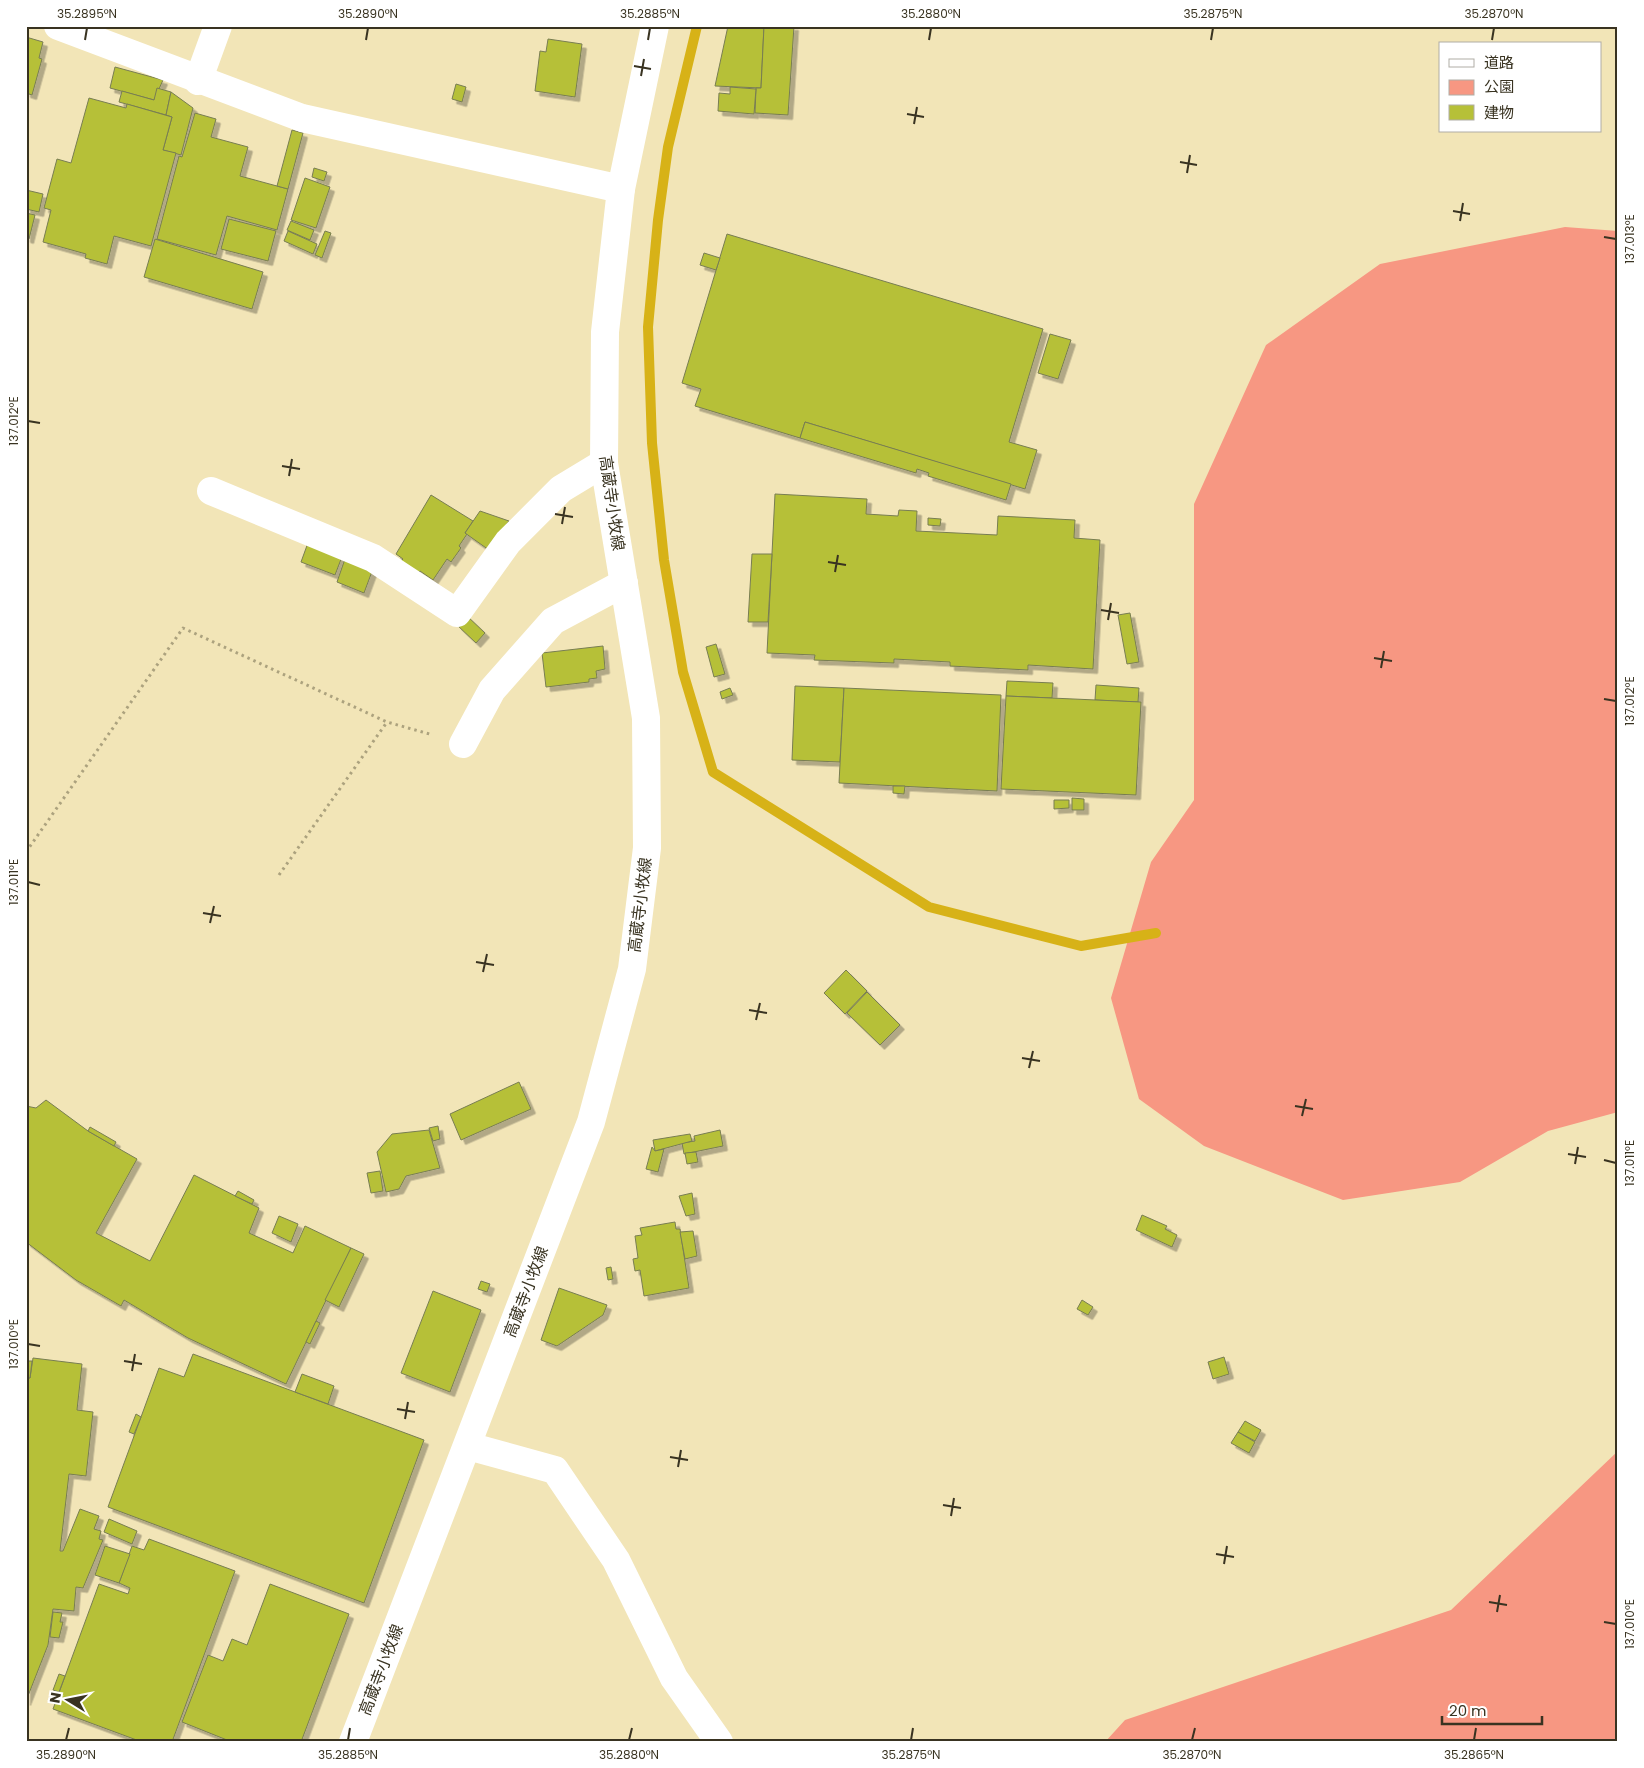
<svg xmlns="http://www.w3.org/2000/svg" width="1644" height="1768" font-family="Poppins,'Noto Sans JP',sans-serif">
<defs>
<filter id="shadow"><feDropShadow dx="4.5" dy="4.5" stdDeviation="0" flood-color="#0004"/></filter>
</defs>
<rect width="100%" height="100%" fill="#f2e5b7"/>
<!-- green -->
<g fill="#f79782">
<polygon points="1565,227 1618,231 1618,1112 1548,1131 1460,1182 1343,1200 1204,1146 1139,1099 1111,998 1151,862 1194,800 1194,504 1266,345 1380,264"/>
<polygon points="1618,1451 1618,1742 1105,1742 1125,1720 1451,1610"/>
</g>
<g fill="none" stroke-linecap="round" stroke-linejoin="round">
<!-- stream -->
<polyline stroke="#d7b217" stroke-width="10" points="697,26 668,147 658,220 648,327 652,443 664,560 683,672 713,772 929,907 1081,946 1156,933"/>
</g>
<!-- building -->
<g fill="#b6c038" stroke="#787d52" filter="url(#shadow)">
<polygon points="728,26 764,26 761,88 715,86"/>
<polygon points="764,26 794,26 788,115 755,113 756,88 761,88"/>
<polygon points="26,37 43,42 39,58 42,59 32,95 26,93"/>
<polygon points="548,39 582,44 575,97 535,91 540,51 546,52"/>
<polygon points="115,67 163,80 154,100 110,88"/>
<polygon points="456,84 466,87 462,102 452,99"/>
<polygon points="730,87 756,89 754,114 718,111 719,93 730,94"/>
<polygon points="157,88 171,92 166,115 119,102 122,91 154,100"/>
<polygon points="171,92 193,108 181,155 163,150 172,117 166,115"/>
<polygon points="89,98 126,108 127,104 172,117 163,150 176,153 151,246 114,236 107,264 85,258 86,254 43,242 51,210 44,208 57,159 71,163"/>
<polygon points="195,113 216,119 211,137 248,147 240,176 288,189 277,230 227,216 216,255 157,239 179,156 182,157"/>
<polygon points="292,130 303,133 288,189 277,186"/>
<polygon points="314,168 327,172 324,181 312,177"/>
<polygon points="305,178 330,187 316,228 291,220"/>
<polygon points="26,190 43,194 39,212 26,209"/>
<polygon points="26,213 35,215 29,239 26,238"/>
<polygon points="229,219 276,231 268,261 221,249"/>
<polygon points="291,221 314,230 310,240 287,230"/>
<polygon points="288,231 317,244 313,254 284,241"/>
<polygon points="325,231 331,233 322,258 315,255"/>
<polygon points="727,234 1043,329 1009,442 1037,450 1025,489 805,422 800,438 695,406 701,389 682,383"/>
<polygon points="155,239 263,272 252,309 144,277"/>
<polygon points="704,253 720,258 716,270 700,265"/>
<polygon points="1050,334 1071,340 1058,379 1038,373"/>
<polygon points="805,422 1011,484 1006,500 928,476 929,473 917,469 916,473 800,438"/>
<polygon points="775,494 867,499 866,514 898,516 899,510 917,511 916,531 997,535 998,516 1075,520 1074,538 1100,540 1093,669 1028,665 1028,670 950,666 950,662 894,659 894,663 814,660 815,655 767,653"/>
<polygon points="431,495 473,521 465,533 467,534 459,546 461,548 451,562 447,559 433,580 420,571 418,574 400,562 403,559 396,554"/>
<polygon points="480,511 509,521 489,550 465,533"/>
<polygon points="928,518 941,519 940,526 928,525"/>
<polygon points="309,540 343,554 335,575 301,562"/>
<polygon points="752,554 772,554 768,622 748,622"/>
<polygon points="346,556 374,566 364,593 337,582"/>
<polygon points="1130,613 1139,662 1127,664 1118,615"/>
<polygon points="466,615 485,633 476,643 457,625"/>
<polygon points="716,644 725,674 714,677 706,647"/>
<polygon points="603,646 605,669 596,671 597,678 589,679 589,682 546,687 542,653"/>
<polygon points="1007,681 1053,683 1052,698 1006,696"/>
<polygon points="1096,685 1139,688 1138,702 1095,700"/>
<polygon points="795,686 844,688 840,762 792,760"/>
<polygon points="730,688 733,695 722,699 720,692"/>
<polygon points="844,688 1001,695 997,791 839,783"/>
<polygon points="1006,696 1141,702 1136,795 1001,789"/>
<polygon points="893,786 905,786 904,794 893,793"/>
<polygon points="1072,798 1084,799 1084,810 1072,810"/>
<polygon points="1054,800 1069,800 1069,808 1054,809"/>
<polygon points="846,970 867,991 845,1014 824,993"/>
<polygon points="867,992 900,1025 880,1045 847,1013"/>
<polygon points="519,1082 531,1109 461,1140 450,1114"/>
<polygon points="46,1100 88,1131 137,1159 96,1233 150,1261 194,1175 259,1208 249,1233 293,1253 305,1226 351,1248 286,1384 188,1338 124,1300 121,1306 76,1280 26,1242 26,1106 36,1108"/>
<polygon points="438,1126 440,1139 433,1141 429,1128"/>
<polygon points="90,1127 116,1142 114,1146 88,1131"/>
<polygon points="429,1130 440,1168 406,1176 399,1189 386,1192 377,1152 392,1134"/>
<polygon points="720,1130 723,1146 684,1154 682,1143 695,1141 694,1136"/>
<polygon points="690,1134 692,1141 655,1151 653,1140"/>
<polygon points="652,1147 655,1151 664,1149 658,1172 646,1169"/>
<polygon points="696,1152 698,1162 687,1164 685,1153"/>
<polygon points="380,1171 383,1191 371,1193 367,1173"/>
<polygon points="238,1191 254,1200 252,1204 235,1196"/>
<polygon points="692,1193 695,1214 686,1216 679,1196"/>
<polygon points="1142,1215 1167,1226 1165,1229 1177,1235 1172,1247 1136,1230"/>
<polygon points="279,1216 298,1224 291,1242 272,1233"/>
<polygon points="675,1222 676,1229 680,1229 689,1288 644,1296 640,1270 635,1271 633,1259 638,1258 635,1236 642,1235 640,1228"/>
<polygon points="693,1231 697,1256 685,1259 680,1232"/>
<polygon points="351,1248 364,1254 339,1307 325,1300"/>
<polygon points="611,1267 613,1279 608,1280 606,1268"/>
<polygon points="481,1281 490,1284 487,1292 478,1289"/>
<polygon points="559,1288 607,1305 603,1315 557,1346 541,1340"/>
<polygon points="433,1291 481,1310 450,1392 401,1373"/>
<polygon points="1082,1300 1093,1307 1088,1315 1077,1309"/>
<polygon points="316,1321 320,1323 310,1344 306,1342"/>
<polygon points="193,1354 424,1440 364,1603 108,1507 159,1368 184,1377"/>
<polygon points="1224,1357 1229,1374 1213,1379 1208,1362"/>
<polygon points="33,1358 82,1364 77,1410 93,1412 86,1476 69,1474 60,1551 63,1551 80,1509 99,1516 94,1529 101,1531 99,1539 103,1540 83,1588 76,1587 74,1611 53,1609 48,1645 26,1701 26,1377 30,1378"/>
<polygon points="28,1361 32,1361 30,1378 26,1377"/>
<polygon points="302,1374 334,1386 328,1404 295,1392"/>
<polygon points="136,1414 141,1417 134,1434 129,1432"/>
<polygon points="1245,1421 1261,1430 1255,1441 1238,1432"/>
<polygon points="1238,1432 1255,1442 1249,1453 1231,1443"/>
<polygon points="109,1519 137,1531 132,1544 104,1532"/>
<polygon points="149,1539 235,1571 172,1742 142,1742 53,1709 99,1584 128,1594 130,1588 119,1583 132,1546 144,1550"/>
<polygon points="105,1546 130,1554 119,1583 95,1575"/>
<polygon points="270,1584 349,1614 301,1742 232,1742 182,1722 208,1655 223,1661 232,1639 247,1645"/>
<polygon points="53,1612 62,1613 60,1622 63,1622 59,1638 50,1637"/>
<polygon points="59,1674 65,1676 59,1692 53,1690"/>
</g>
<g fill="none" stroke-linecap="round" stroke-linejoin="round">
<!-- path -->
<g stroke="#aca27e" stroke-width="3" stroke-dasharray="2.5 4" stroke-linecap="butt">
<polyline points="26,852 183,628 387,722 433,735"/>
<polyline points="279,875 387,722"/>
</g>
<!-- street -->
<g stroke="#fff" stroke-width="28">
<polyline points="58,26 302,118 621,189"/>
<polyline points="198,81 218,26"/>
<polyline points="211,491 373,558 457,613 508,542 561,489 604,463"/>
<polyline points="463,744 492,690 553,621 624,583"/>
</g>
<!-- secondary -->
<g stroke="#fff" stroke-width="28">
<polyline points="468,1446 555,1470 616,1560 674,1678 719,1742"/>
<polyline points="353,1742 591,1122 632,969 647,848 646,718 604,463 605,332 621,189 655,26"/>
</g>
</g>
<!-- ticks -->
<path fill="none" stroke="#393321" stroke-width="2" d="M85 40 87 28M366 40 368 28M648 40 650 28M929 40 931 28M1211 40 1213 28M1492 40 1494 28M634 66 651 69M641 76 644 59M907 114 924 117M914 124 917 107M1180 162 1197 165M1187 173 1190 155M1453 211 1470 214M1460 221 1463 203M1604 237 1616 239M28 421 40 423M282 466 300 469M289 476 292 459M555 514 573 517M562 524 565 507M828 562 846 565M835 572 838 555M1101 610 1119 613M1108 620 1111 603M1374 658 1392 661M1381 668 1384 651M1604 699 1616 701M28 882 40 885M203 913 221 916M210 923 214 906M476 962 494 965M483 972 487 954M749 1010 767 1013M756 1020 760 1003M1022 1058 1040 1061M1029 1068 1033 1051M1295 1106 1313 1109M1302 1116 1306 1099M1568 1154 1586 1157M1604 1160 1616 1163M1575 1164 1578 1147M28 1344 40 1346M124 1361 142 1364M132 1371 135 1354M397 1409 415 1412M405 1419 408 1402M670 1457 688 1460M678 1467 681 1450M943 1505 961 1508M951 1516 954 1498M1216 1554 1234 1557M1224 1564 1227 1546M1489 1602 1507 1605M1497 1612 1500 1595M1604 1622 1616 1624M66 1740 69 1728M348 1740 350 1728M629 1740 632 1728M911 1740 913 1728M1192 1740 1195 1728M1474 1740 1476 1728"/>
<g text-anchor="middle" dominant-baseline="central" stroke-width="4" stroke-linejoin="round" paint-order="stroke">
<!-- street labels -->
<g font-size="16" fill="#393321" stroke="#fff">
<text transform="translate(612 503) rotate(82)">高蔵寺小牧線</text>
<text transform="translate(640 905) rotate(-83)">高蔵寺小牧線</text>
<text transform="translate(526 1292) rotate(-69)">高蔵寺小牧線</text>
<text transform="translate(381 1670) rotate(-69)">高蔵寺小牧線</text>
</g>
</g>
<!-- border -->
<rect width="1644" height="1768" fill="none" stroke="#ffffff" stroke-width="55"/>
<!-- legend -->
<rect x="1439" y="42" width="162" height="90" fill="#ffffff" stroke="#b0ada6"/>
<rect x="1449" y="59" width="25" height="8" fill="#ffffff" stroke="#b0ada6"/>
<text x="1484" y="68" font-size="15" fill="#393321">道路</text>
<rect x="1449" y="80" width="25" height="15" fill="#f79782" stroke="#b0ada6"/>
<text x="1484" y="92" font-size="15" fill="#393321">公園</text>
<rect x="1449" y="105" width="25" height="15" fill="#b6c038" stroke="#b0ada6"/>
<text x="1484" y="118" font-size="15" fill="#393321">建物</text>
<!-- north arrow -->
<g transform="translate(68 1700) rotate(280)" stroke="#ffffff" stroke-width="4" paint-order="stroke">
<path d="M0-4L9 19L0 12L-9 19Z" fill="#393321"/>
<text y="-8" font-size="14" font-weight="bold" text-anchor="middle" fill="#393321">N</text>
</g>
<!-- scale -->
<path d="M1442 1716v8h100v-8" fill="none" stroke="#393321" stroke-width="2.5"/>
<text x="1449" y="1716" font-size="15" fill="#393321" stroke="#ffffff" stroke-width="4" paint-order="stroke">20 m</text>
<rect x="28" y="28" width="1588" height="1712" fill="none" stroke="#393321" stroke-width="2"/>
<g font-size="12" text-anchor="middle" fill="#393321">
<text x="87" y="18">35.2895°N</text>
<text x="368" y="18">35.2890°N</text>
<text x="650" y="18">35.2885°N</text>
<text x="931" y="18">35.2880°N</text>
<text x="1213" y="18">35.2875°N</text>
<text x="1494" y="18">35.2870°N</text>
<text transform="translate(1630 239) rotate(-90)" y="4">137.013°E</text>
<text transform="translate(14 421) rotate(-90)" y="4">137.012°E</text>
<text transform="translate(1630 701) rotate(-90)" y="4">137.012°E</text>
<text transform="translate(14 882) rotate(-90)" y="4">137.011°E</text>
<text transform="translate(1630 1163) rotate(-90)" y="4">137.011°E</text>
<text transform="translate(14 1344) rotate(-90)" y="4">137.010°E</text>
<text transform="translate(1630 1624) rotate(-90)" y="4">137.010°E</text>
<text x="66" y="1759">35.2890°N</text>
<text x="348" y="1759">35.2885°N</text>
<text x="629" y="1759">35.2880°N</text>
<text x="911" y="1759">35.2875°N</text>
<text x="1192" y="1759">35.2870°N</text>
<text x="1474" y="1759">35.2865°N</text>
</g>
</svg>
